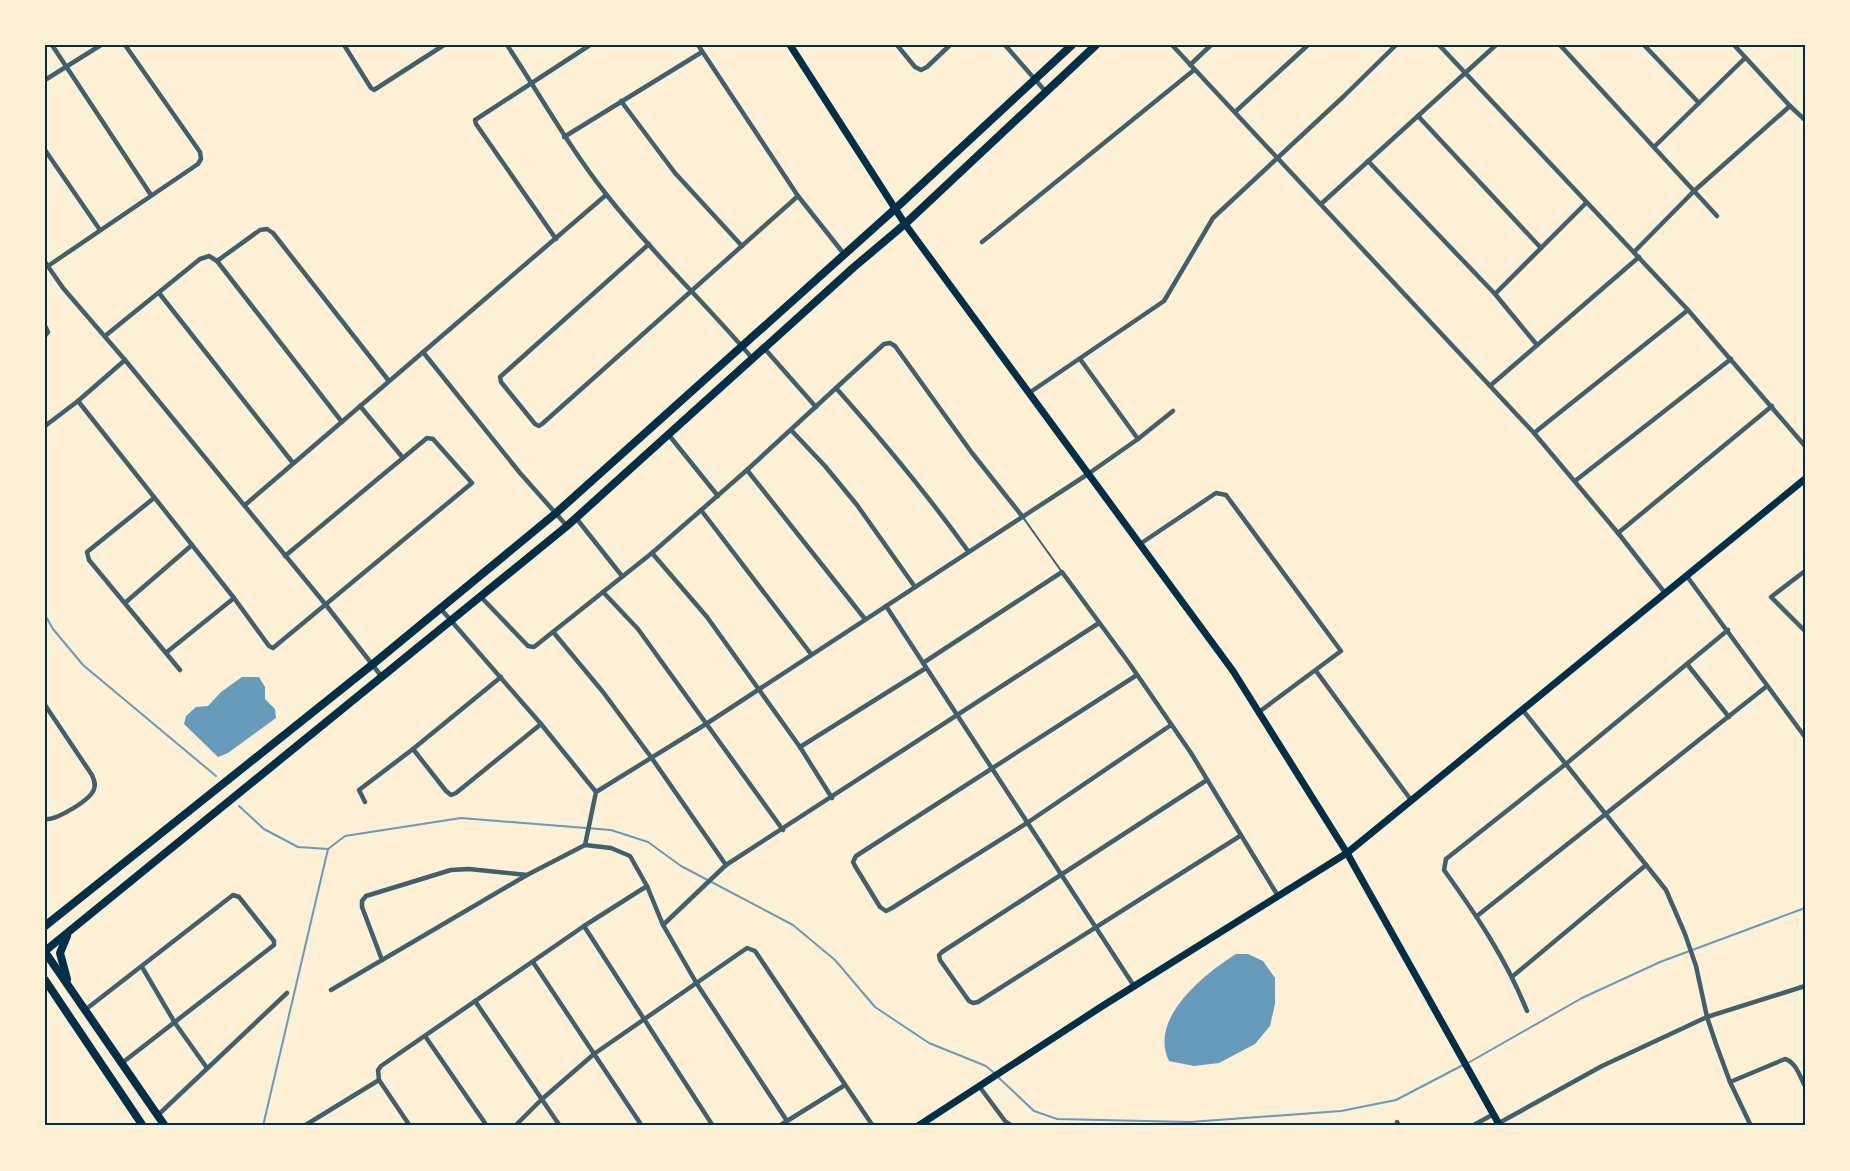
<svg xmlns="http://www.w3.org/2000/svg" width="1850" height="1171" font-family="Manrope,sans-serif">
<rect width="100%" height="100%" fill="#fdf0d5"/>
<!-- water -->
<g fill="#669bbc">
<polygon points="242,677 259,677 265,687 265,699 275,709 276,718 228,753 218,757 184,724 186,716 196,707 208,706 221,692"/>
<path d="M1236 954H1248L1263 961 1275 978V1004L1270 1026 1255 1044 1219 1063 1194 1066 1169 1061C1148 1019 1204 974 1236 954Z"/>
</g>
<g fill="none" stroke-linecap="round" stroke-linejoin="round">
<!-- stream -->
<g stroke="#669bbc" stroke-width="2">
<polyline points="45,615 53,629 83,665 216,776"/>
<polyline points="239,806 264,829 298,847 328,849 345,836 461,818 611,830 648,842 681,866 793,925 835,960 875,1007 929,1043 986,1066 994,1073"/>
<polyline points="1468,1063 1582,998 1660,962 1805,908"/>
<polyline points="998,1077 1034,1111 1057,1119 1190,1122 1341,1111 1396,1100 1463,1065"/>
<polyline points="263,1126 328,849"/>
</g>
<!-- service -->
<polyline stroke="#3f606c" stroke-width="2" points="1022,516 1062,572"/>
<!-- minor -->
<g stroke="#3f606c" stroke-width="4.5">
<polyline points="52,45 151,195"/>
<polyline points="344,45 371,88 374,90 444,45"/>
<path d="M507 45C540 95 569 147 606 194 651 252 705 303 752 358"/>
<polyline points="698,45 798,196 844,254"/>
<polyline points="897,45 915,67 921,70 927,67 950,45"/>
<polyline points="1005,45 1046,92"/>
<polyline points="1172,45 1534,433 1618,533 1665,593"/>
<polyline points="1439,45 1688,310 1805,446"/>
<polyline points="1560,45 1717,216"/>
<polyline points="1644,45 1699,103"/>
<polyline points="1734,45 1790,106 1805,120"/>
<polyline points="1190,65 1211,45"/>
<polyline points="45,80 101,45"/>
<polyline points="621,101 675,173 742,246"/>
<polyline points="1235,112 1308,45"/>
<polyline points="1418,116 1541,248"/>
<polyline points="564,137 702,52"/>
<polyline points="1654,147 1745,58"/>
<polyline points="45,150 100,230"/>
<polyline points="1368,161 1495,294 1537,345"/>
<polyline points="1321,204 1496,45"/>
<polyline points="556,239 476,124 475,120 590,45"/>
<polyline points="982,242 1194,70"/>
<polyline points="649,244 500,377 501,382 535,424 539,426 542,424 798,196"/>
<polyline points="1634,252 1694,191 1790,106"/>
<polyline points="217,261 342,422"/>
<polyline points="45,262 63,288 125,360 326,605 382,677"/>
<polyline points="45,268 198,164 201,159 200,152 125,45"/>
<polyline points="159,293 293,463"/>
<polyline points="1495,294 1586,203"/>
<polyline points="45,326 48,332 45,336"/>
<polyline points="105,336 200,259 209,256 217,261 260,230 267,229 273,233 389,381"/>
<polyline points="764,348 816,407"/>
<polyline points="423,352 520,473 567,526"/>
<polyline points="1080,359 1138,439"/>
<polyline points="1491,385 1639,257"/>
<polyline points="836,388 884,344 890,343 895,346 972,453 1022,516"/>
<polyline points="1029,393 1164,301 1213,218 1343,97 1396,45"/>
<polyline points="78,401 234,598 269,646 273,648 472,483 433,439 427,438 285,556"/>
<polyline points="360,406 403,458"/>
<polyline points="45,426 78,401 125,360"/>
<polyline points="791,430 825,466 857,505 915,587"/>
<polyline points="1534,433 1688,310"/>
<polyline points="668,434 718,496"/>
<polyline points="747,470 865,619"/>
<polyline points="1575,481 1731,359"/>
<polyline points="154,498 87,552 89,560 180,670"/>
<polyline points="245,505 606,195"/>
<polyline points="701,510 811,654"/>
<polyline points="576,518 622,576"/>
<polyline points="1618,533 1772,406"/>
<polyline points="1140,544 1216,493 1226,495 1341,651 1259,712"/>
<polyline points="652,553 707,617 800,747 832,798"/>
<polyline points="1805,571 1771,597 1805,631"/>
<polyline points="1686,575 1805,737"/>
<polyline points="603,592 638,629 783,830"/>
<path d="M481 597 528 646 534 647 652 553 747 470 836 388C883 441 927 494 968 551"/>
<polyline points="126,602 192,545"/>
<polyline points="886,606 1134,986"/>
<polyline points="440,608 541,724 596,792"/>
<polyline points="554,633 603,692 651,757 726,865"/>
<polyline points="167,652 234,598"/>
<polyline points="923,663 1062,572 1129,663 1191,753 1278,896"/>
<polyline points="1687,664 1729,717"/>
<polyline points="1316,671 1411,800"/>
<polyline points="1137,675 856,856 853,862 855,866 880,907 886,911 892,908 1027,823 1171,725"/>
<path d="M45 705 92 775C94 780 96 784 94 789 91 800 55 821 45 819"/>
<polyline points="1522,709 1666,890 1685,934 1696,966 1707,1017 1716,1044 1730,1082 1751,1126"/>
<polyline points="800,747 926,668"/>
<polyline points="413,749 446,791 451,795 456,793 541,724"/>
<polyline points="1207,780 942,952 939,955 940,960 969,1001 973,1003 978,1002 1240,836"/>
<polyline points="365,802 359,790 413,749 501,677"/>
<polyline points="585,845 611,848 630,856 647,886 663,925 697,984 787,1121"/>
<polyline points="1477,916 1767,686"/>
<polyline points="663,925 726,865 1099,623"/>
<polyline points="584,926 713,1126"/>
<polyline points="382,960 362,907 362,901 366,896 451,870 469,869 527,875"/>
<polyline points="533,962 642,1126"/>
<polyline points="142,967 175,1023 207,1068"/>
<polyline points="1513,976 1646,865"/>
<polyline points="331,990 527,875 585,845 596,792 706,724 1088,474 1138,439 1173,411"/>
<polyline points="475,1001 560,1126"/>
<polyline points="85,1010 233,895 239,897 274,941 274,945 122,1063"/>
<path d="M1527 1011C1506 959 1477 916 1444 870L1446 859 1567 763 1728 630"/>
<polyline points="425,1036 487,1126"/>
<path d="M1730 1082 1785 1059C1796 1062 1800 1077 1805 1086"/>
<polyline points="979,1086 1005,1121 1012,1126"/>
<polyline points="158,1115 287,993"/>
<polyline points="1397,1122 1399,1126"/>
<polyline points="1499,1123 1602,1066 1707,1017 1805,986"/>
<polyline points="304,1126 379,1080"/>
<polyline points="410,1126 379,1080 378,1070 381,1066 584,926 647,886"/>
<polyline points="515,1126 541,1100 594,1054 747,948 755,951 873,1126"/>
<polyline points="779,1126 845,1085"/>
<polyline points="1472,1126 1494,1114"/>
</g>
<!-- secondary -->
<g stroke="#003049" stroke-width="7">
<polyline points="790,45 905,224 1233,671 1347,853 1500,1126"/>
<polyline points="918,1126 1104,1005 1347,853 1805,479"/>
</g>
<!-- primary -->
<g stroke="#003049" stroke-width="8">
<polyline points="45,926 373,664 556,513 895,209 1072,45"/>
<polyline points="67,936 60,953 67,979"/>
<polyline points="45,951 567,526 854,267 905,224 1096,45"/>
<polyline points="45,952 165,1126"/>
<polyline points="45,980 143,1126"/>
</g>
</g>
<!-- border -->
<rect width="1850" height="1171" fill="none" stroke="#fdf0d5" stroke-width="93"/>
<rect x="46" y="46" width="1758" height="1078" fill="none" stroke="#003049" stroke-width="2"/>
</svg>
